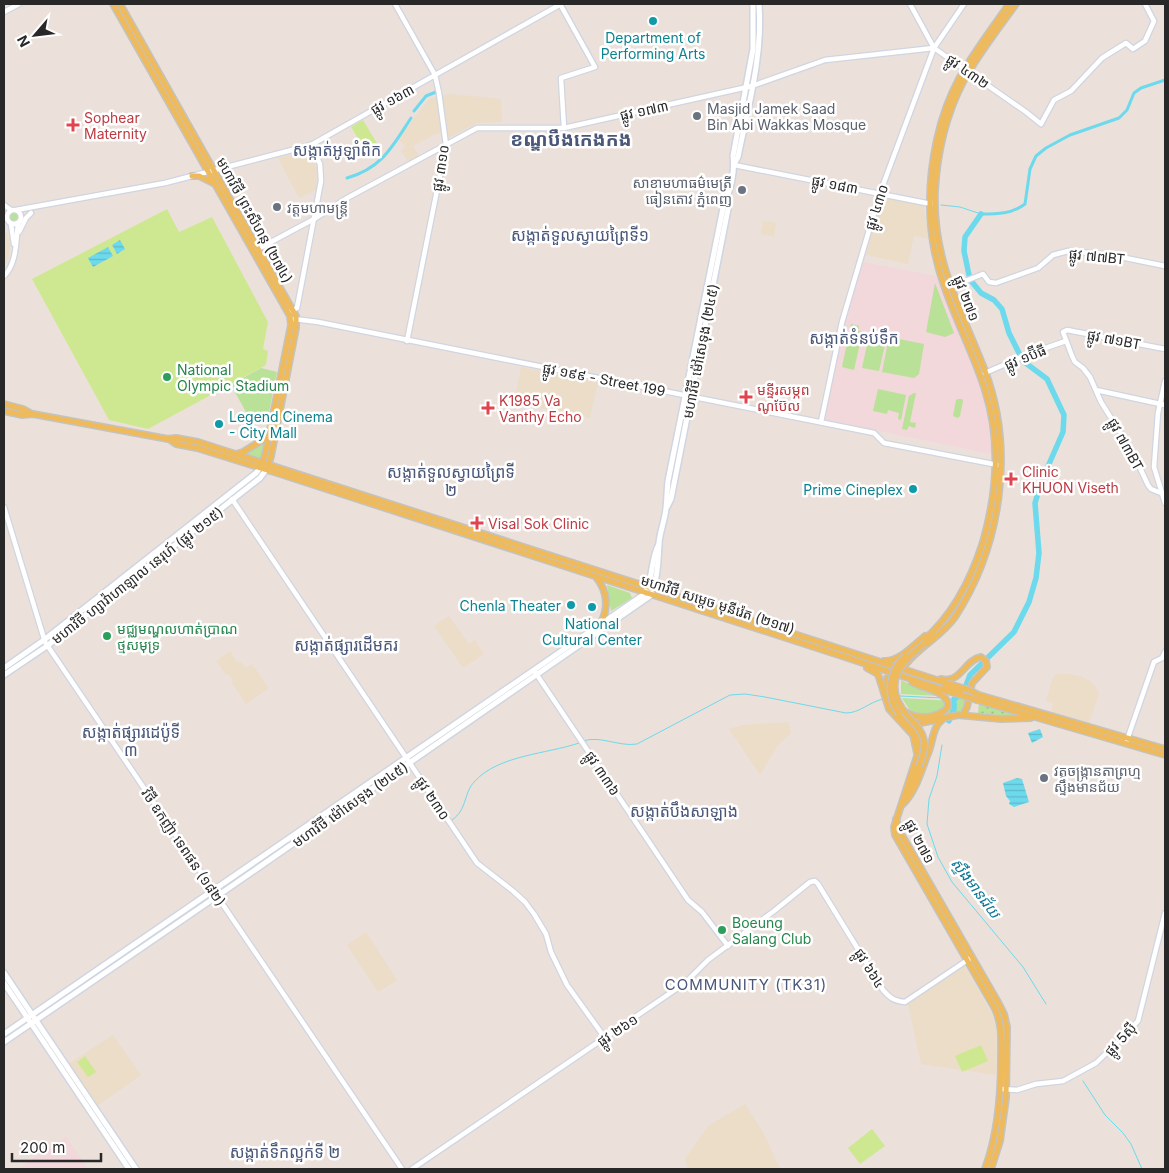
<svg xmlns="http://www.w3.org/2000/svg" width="1169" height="1173" font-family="Inter,'Noto Sans Khmer',sans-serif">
<defs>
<pattern id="park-dots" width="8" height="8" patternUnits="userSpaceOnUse" patternTransform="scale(1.25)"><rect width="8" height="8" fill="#b9e197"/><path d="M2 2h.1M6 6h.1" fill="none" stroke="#9fc182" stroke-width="1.8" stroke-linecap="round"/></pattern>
<pattern id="water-rules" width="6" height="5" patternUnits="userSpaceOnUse" patternTransform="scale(1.25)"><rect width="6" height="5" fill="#6dd9ec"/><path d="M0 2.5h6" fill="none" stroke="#5ebaca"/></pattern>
</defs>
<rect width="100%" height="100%" fill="#ebe1da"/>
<!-- education -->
<g fill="#ecddc9">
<polygon points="451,94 501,99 502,122 477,123 448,138 442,95"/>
<polygon points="435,97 438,97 443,132 436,134 413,146 419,156 409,162 401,151 406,146 398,139 429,99"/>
<polygon points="310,150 317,170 316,190 299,198 278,158"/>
<polygon points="883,197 922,204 924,207 929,239 914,236 908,264 871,256 864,253 880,198"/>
<polygon points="763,221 776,223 774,237 761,234"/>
<polygon points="7,232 10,241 10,247 9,257 4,268 4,233"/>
<polygon points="521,367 598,382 590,418 514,403"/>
<polygon points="449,616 469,644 475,640 484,654 463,668 434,626"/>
<polygon points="230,651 238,663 241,662 246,668 252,664 269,688 246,704 231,682 233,681 228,674 226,675 216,661"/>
<polygon points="1056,674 1069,674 1080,676 1090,681 1097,689 1099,694 1088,725 1051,713 1053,703 1046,701 1052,680"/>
<polygon points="788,722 791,733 778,745 760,775 729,729 743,725"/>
<polygon points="366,932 397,980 378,992 347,945"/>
<polygon points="964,964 995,1019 997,1026 996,1075 921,1064 908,1004 910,1001"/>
<polygon points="113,1035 141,1075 97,1106 68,1064"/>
<polygon points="745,1104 763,1132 780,1169 688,1169 685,1159 708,1126"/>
</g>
<!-- medical -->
<g fill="#f2d7db">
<polygon points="863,262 936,276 976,376 984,401 989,424 992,454 825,420 845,322"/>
<polygon points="66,1137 88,1169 18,1169"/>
</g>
<!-- grass -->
<g fill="#b9e197">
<circle cx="14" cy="218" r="6"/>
<polygon points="935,283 954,333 945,337 926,332"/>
<polygon points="851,324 859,326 858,331 887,336 879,371 862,368 867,345 860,343 854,370 842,367"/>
<polygon points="889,337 924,344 919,374 914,378 882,372"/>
<polygon points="261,368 277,372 269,412 251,421 231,385"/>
<polygon points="878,389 906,395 901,420 898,419 899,413 888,410 887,414 873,411"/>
<polygon points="914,393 916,393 910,422 916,423 915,428 909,426 907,430 902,429 909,396"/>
<polygon points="958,399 962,399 963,401 960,416 958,418 953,416 956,400"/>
<polygon points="263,443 265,445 261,460 245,454"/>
<polygon points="607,585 630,593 632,598 611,611"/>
<polygon points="901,680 917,688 938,696 901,694"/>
<polygon points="902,698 953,701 951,714 921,721 909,709"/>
<polygon points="959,698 966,700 964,709 954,714 957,700"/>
</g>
<!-- park -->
<polygon fill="url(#park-dots)" points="979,704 1015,714 1015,715 1010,716 978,713"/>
<!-- pitch -->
<g fill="#cee892">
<polygon points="363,120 381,150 378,152 374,146 365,150 351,127"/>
<polygon points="167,209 179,232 212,217 268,322 263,349 268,351 266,365 148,429 109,420 32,279"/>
<polygon points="981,1045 988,1061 962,1072 955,1056"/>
<polygon points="85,1056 96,1072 88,1077 77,1062"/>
<polygon points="872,1129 885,1146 860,1164 848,1148"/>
</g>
<!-- water -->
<g fill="url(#water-rules)">
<polygon points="120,240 125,249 117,254 112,245"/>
<polygon points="108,247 113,256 93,267 88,258"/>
<polygon points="1040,729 1043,737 1032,743 1028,733"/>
<polygon points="1017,778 1022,779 1029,802 1014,807 1009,804 1010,801 1006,796 1003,783"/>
</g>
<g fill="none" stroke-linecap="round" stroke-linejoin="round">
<!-- stream -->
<g stroke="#6dd9ec" stroke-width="1">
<polyline points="941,205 960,207 981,214"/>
<polyline points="900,696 942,698"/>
<polyline points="948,699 954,699"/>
<path d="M583 741C600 735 619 747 637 744L730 695 745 694 765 697 846 713C860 713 869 702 883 699"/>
<polyline points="942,745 937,776 929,799 927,824 938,857 952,882 1023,967 1046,1004"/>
<path d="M452 820C468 809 463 793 475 781 499 755 547 754 579 743"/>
<polyline points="1083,1081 1105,1115 1123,1133 1131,1144 1142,1169"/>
</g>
<!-- canal -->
<g stroke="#6dd9ec" stroke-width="3">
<polyline points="414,111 426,96 436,92"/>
<path d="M347 178C382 168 392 147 411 118"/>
<path d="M981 214C997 214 1012 214 1025 204L1030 169 1036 156 1046 148 1070 135 1119 118 1127 110 1134 93 1141 88 1165 80"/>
</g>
<!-- river -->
<polyline stroke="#6dd9ec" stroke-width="5.5" points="949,721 954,709 954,699 963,693 970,675 1014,632 1029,602 1036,578 1039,553 1035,503 1042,480 1063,432 1064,415 1047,379 1023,361 1009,333 1002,309 994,300 981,293 972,282 969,275 964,251 965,237 981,214"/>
<defs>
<g id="tertiary">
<polyline points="395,4 435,75 439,93 446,145 407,341"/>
<polyline points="560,4 595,67 561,78 564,128"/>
<polyline points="910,4 934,48 1026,112 1041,124 1054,100 1071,91 1102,58 1126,43 1133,49 1145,41 1154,21 1145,4"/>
<polyline points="4,12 19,4"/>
<polyline points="734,165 926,203 935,203"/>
<polyline points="4,205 11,210"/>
<circle cx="14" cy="217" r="7"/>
<polyline points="16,210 165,183 311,145 561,4"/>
<polyline points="11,224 14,244"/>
<polyline points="19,232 26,218 31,213"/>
<polyline points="258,249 314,219 349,197 477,128 564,128 752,86 825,60 934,48"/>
<path d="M4 276C17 264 16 240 18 223"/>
<polyline points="950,287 983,274 989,282 996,283 1038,268 1053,255 1068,251 1111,255 1165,266"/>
<polyline points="291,311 297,308 321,181 320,164 311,145"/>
<polyline points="294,319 318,322 874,433 884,443 998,465"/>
<polyline points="985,373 1031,353 1066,341"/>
<polyline points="1165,381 1158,413 1154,467 1165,503"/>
<polyline points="1096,390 1165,405"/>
<polyline points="821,422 842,322 880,193 934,48 964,4"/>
<polyline points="1161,493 1151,489 1148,485 1133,453 1101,402 1090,377 1083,368 1075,362 1072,356 1063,332 1067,330 1165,349"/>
<polyline points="232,499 477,863 513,891 525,902 534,914 546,934 551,952 567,985 605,1038"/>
<polyline points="4,507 45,642 402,1169"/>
<polyline points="535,672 688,900 702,912 728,946"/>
<polyline points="1127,740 1154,662 1162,658 1165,652"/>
<polyline points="1001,1089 1017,1090 1036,1084 1063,1081 1096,1063 1121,1039 1138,1021 1165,913"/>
<path d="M412 1169 685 983 708 960 774 911 810 882 815 881 818 884 883 990C890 998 894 1001 905 1002L972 957"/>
</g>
<g id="secondary">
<path d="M734 164 738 157C748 107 763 56 759 4"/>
<polyline points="667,507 671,499 729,204 728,196"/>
<polyline points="4,668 44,640 256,473 260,468"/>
<polyline points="4,675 47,646 260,478 266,470"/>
<polyline points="4,973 136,1169"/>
<polyline points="4,983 129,1169"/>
<path d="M4 1034 643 595C654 581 650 559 659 544"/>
<path d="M4 1042 226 890 650 596C658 580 658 560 659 543 660 531 665 520 666 508 667 499 667 491 668 481L724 203C731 190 735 171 733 156L753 49V4"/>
</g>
<g id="primary">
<polyline points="113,4 290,316 291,325 265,455 261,465"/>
<polyline points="120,4 296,316 296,328 271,456 268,466"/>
<polyline points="192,176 199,176 213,183"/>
<polyline points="4,404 23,409 32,414"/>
<polyline points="4,411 22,415 33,414 168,439 176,438 198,442 946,683"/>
<polyline points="169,439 176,444 197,448 274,472 851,659 944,690"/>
<polyline points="236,454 243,452 269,436"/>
<path d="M596 577C608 592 609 608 600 625"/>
<path d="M923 641C953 615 971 580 983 542 997 493 1001 440 985 390 974 355 957 323 945 288 935 261 930 232 930 203 930 162 939 116 959 79 973 53 992 29 1009 4"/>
<path d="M884 661C899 662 914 645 925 636"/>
<path d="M906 664C920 646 942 636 955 617 1001 546 1015 451 985 371 961 309 932 260 935 191 937 154 946 115 963 82 978 54 998 29 1016 4"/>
<polyline points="867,668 878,674 889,709 913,735 917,753"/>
<path d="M941 679C961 684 964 660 981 657L986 661 987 667 972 683 967 707 963 715"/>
<polyline points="887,692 887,678"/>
<polyline points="979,695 1165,749"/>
<polyline points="977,700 1165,755"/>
<path d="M904 711C910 715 916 717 922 717 932 718 958 710 944 697 936 689 922 688 912 682"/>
<path d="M899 714C909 725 919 731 920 747L894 827 895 835 994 1007C1003 1024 1001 1041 1001 1059 1001 1097 998 1134 985 1169"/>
<polyline points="913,723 921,723 958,715 1001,719 1031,718"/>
<polyline points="904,797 909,791 919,766"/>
<path d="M903 804C916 792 922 768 929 751 933 740 933 726 943 719"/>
<polyline points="896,819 900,832 999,1004 1004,1014 1007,1027 1006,1098 1000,1141 991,1169"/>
</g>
</defs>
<!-- tertiary casing -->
<use href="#tertiary" stroke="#cfd5e1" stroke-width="7"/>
<!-- secondary casing -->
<use href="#secondary" stroke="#cfd5e1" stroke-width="8"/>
<!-- primary casing -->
<use href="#primary" stroke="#c3c3c3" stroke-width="8"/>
<!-- tertiary -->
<use href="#tertiary" stroke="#fff" stroke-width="4.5"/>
<!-- secondary -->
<use href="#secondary" stroke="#fff" stroke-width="5"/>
<!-- primary -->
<use href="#primary" stroke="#eeba5c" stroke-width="5"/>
<defs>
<g id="primary-bridge">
<polyline points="946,683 969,690 979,695"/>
<polyline points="945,686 961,691"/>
<polyline points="944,690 977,700"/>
<path d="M899 714C885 695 889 671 905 656"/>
<path d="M919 766C922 758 926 749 924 740 922 729 913 723 907 715 881 684 900 663 925 643"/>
</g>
</defs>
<!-- primary-bridge casing -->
<use href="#primary-bridge" stroke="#c3c3c3" stroke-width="8" stroke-linecap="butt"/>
<!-- primary-bridge -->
<use href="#primary-bridge" stroke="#eeba5c" stroke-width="5"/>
</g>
<!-- markers -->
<g fill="#0f9aa8" stroke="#fff" stroke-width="2">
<circle cx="653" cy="21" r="5"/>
<circle cx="219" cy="424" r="5"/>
<circle cx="913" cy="489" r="5"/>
<circle cx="571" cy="605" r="5"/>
<circle cx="592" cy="607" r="5"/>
</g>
<g fill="#6b7280" stroke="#fff" stroke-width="2">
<circle cx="697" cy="116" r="5"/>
<circle cx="742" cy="190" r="5"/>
<circle cx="277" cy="207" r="5"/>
<circle cx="1044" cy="778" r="5"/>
</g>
<g fill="#e0444e" stroke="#fff" stroke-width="2">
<path d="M70.5 117.5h5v5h5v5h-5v5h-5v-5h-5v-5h5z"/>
<path d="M743.5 389.5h5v5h5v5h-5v5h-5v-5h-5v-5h5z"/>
<path d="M485.5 400.5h5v5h5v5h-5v5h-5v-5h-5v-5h5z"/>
<path d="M1008.5 471.5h5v5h5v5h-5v5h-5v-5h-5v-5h5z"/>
<path d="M474.5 515.5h5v5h5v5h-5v5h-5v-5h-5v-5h5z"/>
</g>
<g fill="#2e9e5b" stroke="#fff" stroke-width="2">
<circle cx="167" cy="377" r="5"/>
<circle cx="107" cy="636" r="5"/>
<circle cx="722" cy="930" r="5"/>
</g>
<g text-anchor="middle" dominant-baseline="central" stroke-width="5" stroke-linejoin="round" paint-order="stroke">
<!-- culture labels -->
<g font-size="14" fill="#0d838f" stroke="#fff">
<text x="653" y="37">Department of<tspan x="653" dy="16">Performing Arts</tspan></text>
<text x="229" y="416" text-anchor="start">Legend Cinema<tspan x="229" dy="16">- City Mall</tspan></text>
<text x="903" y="489" text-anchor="end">Prime Cineplex</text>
<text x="561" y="605" text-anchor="end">Chenla Theater</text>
<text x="592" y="623">National<tspan x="592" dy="16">Cultural Center</tspan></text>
</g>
<!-- street labels -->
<g font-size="14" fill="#282828" stroke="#fff">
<text transform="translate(968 71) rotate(35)">ផ្លូវ ៤៣២</text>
<text transform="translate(392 99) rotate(-29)">ផ្លូវ ១៦៣</text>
<text transform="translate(644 110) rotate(-12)">ផ្លូវ ១៧៣</text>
<text transform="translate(440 168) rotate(-81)">ផ្លូវ ៣១០</text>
<text transform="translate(835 184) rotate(11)">ផ្លូវ ១៨៣</text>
<text transform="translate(876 207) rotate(-72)">ផ្លូវ ៤៣០</text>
<text transform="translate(255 220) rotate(61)">មហាវិថី ព្រះសីហនុ (២៧៤)</text>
<text transform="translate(1097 256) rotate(6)">ផ្លូវ ៧៧BT</text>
<text transform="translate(967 298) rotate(69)">ផ្លូវ ២៧១</text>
<text transform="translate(1114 339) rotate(11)">ផ្លូវ ៧១BT</text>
<text transform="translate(700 351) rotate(-79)">មហាវិថី ម៉ៅសេទុង (២៤៥)</text>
<text transform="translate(1025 357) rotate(-22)">ផ្លូវ ១ប៊ីធី</text>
<text transform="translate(604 379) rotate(11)">ផ្លូវ ១៩៩ - Street 199</text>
<text transform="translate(1126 444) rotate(61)">ផ្លូវ ៧៣BT</text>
<text transform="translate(137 575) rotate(-38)">មហាវិថី ហ្សាវ៉ាហាឡាល នេរុហ៍ (ផ្លូវ ២១៥)</text>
<text transform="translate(718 604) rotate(18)">មហាវិថី សម្តេច មុនីរ៉េត (២១៧)</text>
<text transform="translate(603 773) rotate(56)">ផ្លូវ ៣៣៦</text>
<text transform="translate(433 798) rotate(56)">ផ្លូវ ២៣០</text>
<text transform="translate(350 804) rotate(-35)">មហាវិថី ម៉ៅសេទុង (២៤៥)</text>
<text transform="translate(920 841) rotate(62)">ផ្លូវ ២៧១</text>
<text transform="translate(184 847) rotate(56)">វិថី ឧកញ៉ា ទេពផន (១៨២)</text>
<text transform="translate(870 968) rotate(58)">ផ្លូវ ៦៦៤</text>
<text transform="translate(617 1030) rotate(-34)">ផ្លូវ ២៦១</text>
<text transform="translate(1120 1039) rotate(-48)">ផ្លូវ 5ស៊ី</text>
</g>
<!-- worship labels -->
<g font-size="14" fill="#5b616d" stroke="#fff" text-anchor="start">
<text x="707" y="108">Masjid Jamek Saad<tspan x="707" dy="16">Bin Abi Wakkas Mosque</tspan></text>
<text x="732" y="182" text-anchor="end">សាខាមហាធម៌មេត្រី<tspan x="732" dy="16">ធៀនតោវ ភ្នំពេញ</tspan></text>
<text x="287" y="207">វត្តមហាមន្រ្តី</text>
<text x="1054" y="770">វត្តចង្ក្រានតាព្រហ្ម<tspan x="1054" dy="16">ស្ទឹងមានជ័យ</tspan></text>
</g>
<!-- health labels -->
<g font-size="14" fill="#be3a42" stroke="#fff" text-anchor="start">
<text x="84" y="117">Sophear<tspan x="84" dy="16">Maternity</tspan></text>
<text x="757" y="389">មន្ទីរសម្ភព<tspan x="757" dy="16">ណូប៊ែល</tspan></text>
<text x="499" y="400">K1985 Va<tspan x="499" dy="16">Vanthy Echo</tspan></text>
<text x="1022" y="471">Clinic<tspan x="1022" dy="16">KHUON Viseth</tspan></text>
<text x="488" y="523">Visal Sok Clinic</text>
</g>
<!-- leisure labels -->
<g font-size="14" fill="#27864d" stroke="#fff" text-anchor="start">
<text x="177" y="369">National<tspan x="177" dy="16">Olympic Stadium</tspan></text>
<text x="117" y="628">មជ្ឈមណ្ឌលហាត់ប្រាណ<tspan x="117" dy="16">ថ្មសមុទ្រ</tspan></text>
<text x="732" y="922">Boeung<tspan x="732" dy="16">Salang Club</tspan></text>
</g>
<!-- water labels -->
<g font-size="15" font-style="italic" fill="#0f7795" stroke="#fff">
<text transform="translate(976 888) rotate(53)">ស្ទឹងមានជ័យ</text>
</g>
<!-- neighbourhood labels -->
<g font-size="15" letter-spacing="1" fill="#4a5778" stroke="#fff">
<text x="746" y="984">COMMUNITY (TK31)</text>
</g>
<!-- quarter labels -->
<g font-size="16" fill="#4a5778" stroke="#fff">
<text x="337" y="150">សង្កាត់អូឡាំពិក</text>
<text x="580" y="235">សង្កាត់ទួលស្វាយព្រៃទី១</text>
<text x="854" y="338">សង្កាត់ទំនប់ទឹក</text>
<text x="451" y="472">សង្កាត់ទួលស្វាយព្រៃទី<tspan x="451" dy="18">២</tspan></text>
<text x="346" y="645">សង្កាត់ផ្សារដើមគរ</text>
<text x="131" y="732">សង្កាត់ផ្សារដេប៉ូទី<tspan x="131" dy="18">៣</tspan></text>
<text x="684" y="811">សង្កាត់បឹងសាឡាង</text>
<text x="285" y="1152">សង្កាត់ទឹកល្អក់ទី ២</text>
</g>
<!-- district labels -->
<g font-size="19" font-weight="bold" fill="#4a5778" stroke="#fff">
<text x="571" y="139">ខណ្ឌបឹងកេងកង</text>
</g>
</g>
<!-- border -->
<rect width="1169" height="1173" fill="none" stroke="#282828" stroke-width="10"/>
<!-- north arrow -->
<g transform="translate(35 35) rotate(242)" stroke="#ffffff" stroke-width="4" paint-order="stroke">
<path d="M0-4L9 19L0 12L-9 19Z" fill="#282828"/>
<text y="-8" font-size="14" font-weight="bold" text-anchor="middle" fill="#282828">N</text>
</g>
<!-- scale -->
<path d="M12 1153v8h89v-8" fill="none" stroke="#282828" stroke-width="2.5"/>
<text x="20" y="1153" font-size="15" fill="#282828" stroke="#ffffff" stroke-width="4" paint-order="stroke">200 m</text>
</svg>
